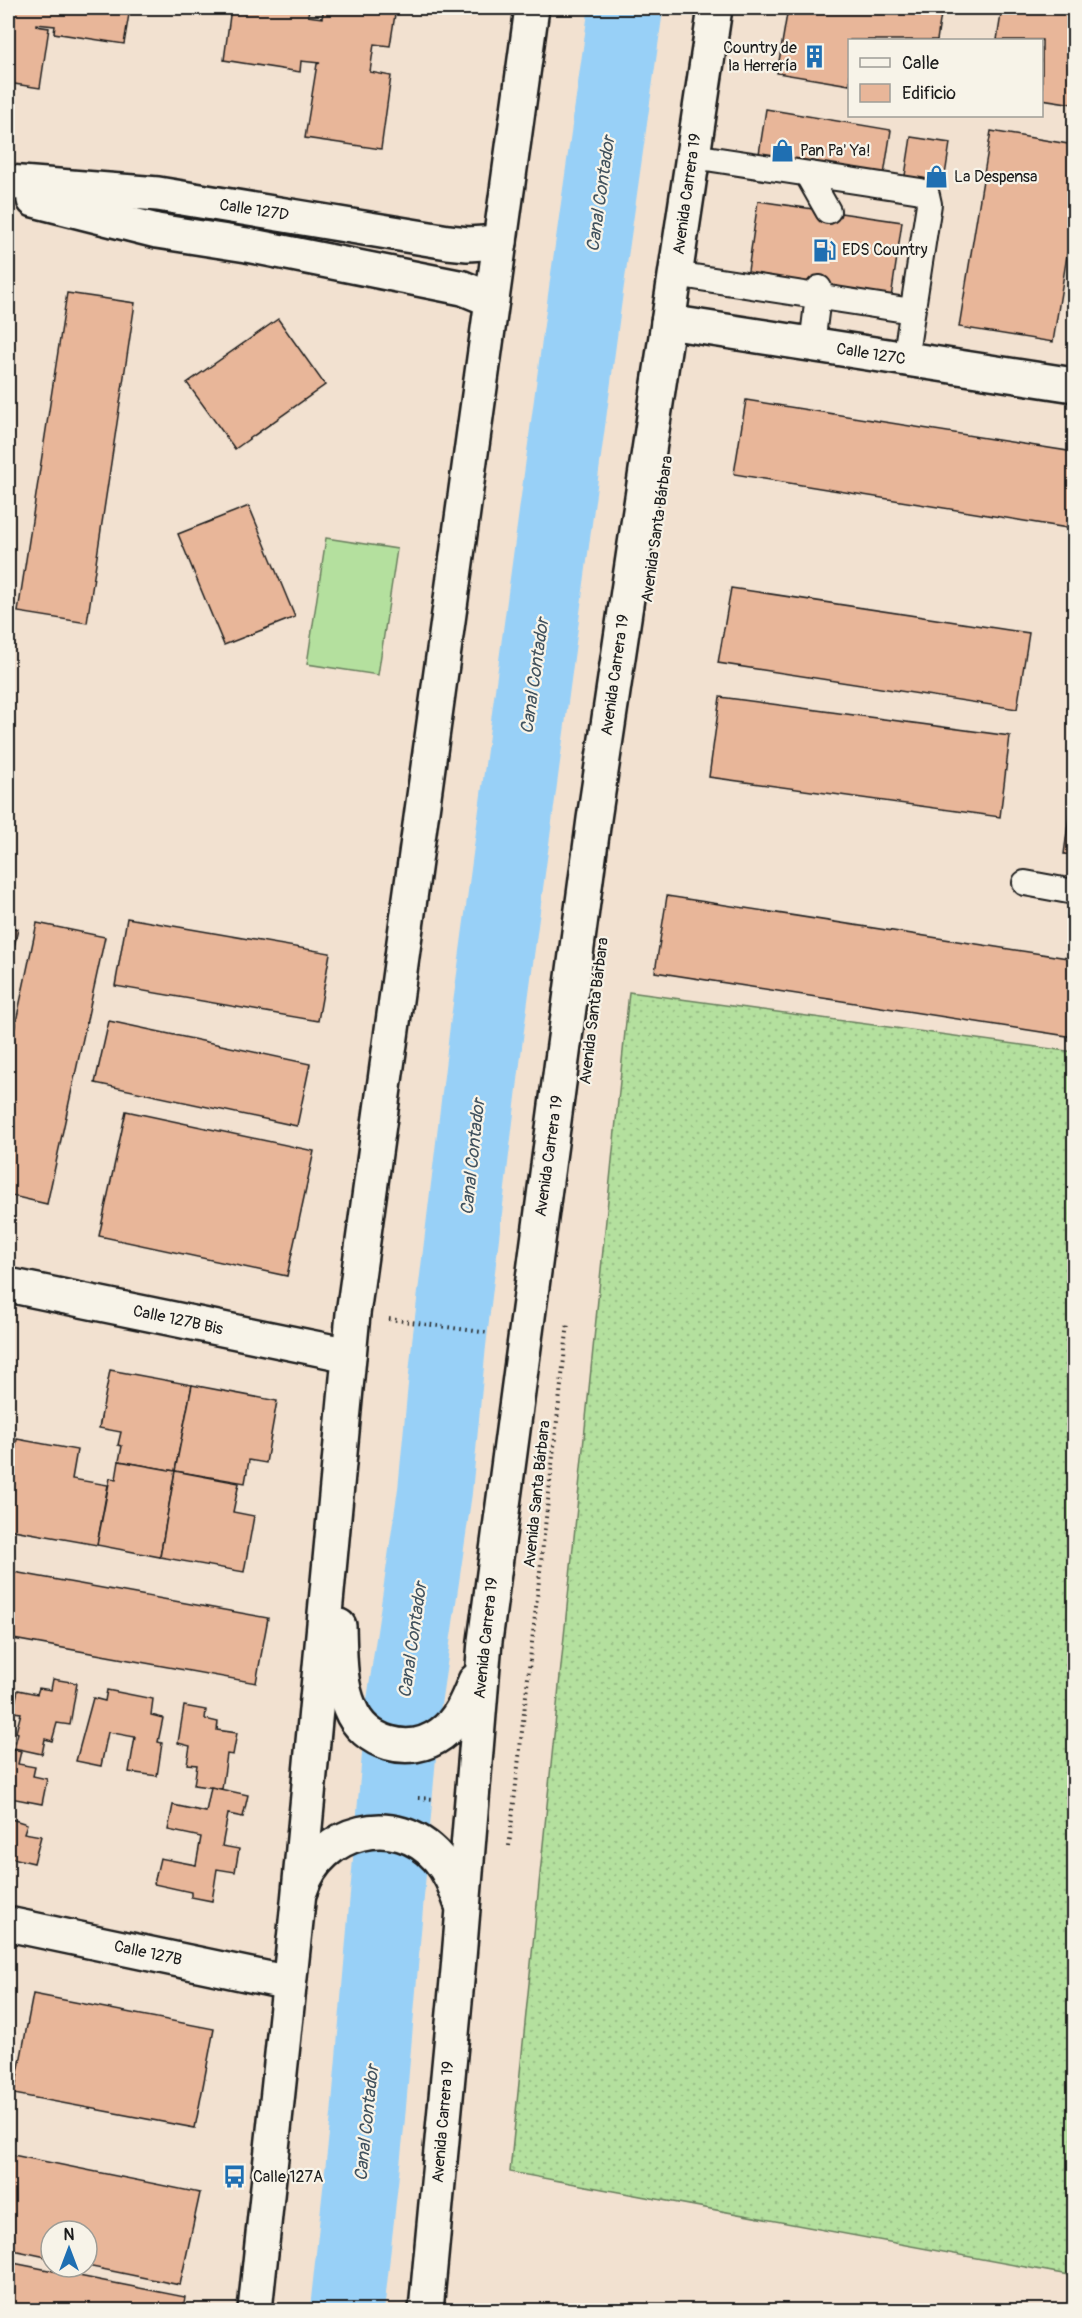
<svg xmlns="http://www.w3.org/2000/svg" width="1082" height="2318" font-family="Pangolin,sans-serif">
<defs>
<pattern id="grass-dots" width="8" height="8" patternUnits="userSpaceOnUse" patternTransform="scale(1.5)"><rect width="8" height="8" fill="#b4e09e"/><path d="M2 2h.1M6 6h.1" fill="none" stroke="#9ac088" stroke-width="1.8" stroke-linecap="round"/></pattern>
</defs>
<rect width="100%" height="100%" fill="#f2e1d0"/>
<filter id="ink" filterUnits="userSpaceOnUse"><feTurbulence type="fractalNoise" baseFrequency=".0167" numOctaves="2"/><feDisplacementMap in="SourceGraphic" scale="12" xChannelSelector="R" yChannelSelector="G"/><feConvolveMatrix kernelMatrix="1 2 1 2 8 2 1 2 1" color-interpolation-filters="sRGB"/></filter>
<g filter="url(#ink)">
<!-- grass -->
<polygon fill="url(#grass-dots)" stroke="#687e5d" stroke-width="1.5" points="629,992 1074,1052 1074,2276 510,2172"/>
<!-- garden -->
<polygon fill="#b4e09e" stroke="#687e5d" stroke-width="1.5" points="326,538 397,549 378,675 307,664"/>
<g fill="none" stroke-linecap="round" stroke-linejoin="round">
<!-- river -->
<polyline stroke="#98d0f7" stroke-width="74" points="347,2310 368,2117 403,1709 435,1491 449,1344 487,1028 586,290 626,8"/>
</g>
<!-- building -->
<g fill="#e8b699" stroke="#1c1c1c" stroke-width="1.5">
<polygon points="8,8 130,8 124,44 54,33 55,26 36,24 36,26 49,28 40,88 8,83"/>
<polygon points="231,8 309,8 308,16 322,18 324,8 396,8 390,46 374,44 370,72 391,76 381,149 305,138 317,64 320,63 301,61 300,72 224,60"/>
<polygon points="788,8 942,8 937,40 850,40 850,85 777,73"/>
<polygon points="1002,8 1074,8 1074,104 1042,99 1042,40 997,40"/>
<polygon points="766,109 891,130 884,175 759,154"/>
<polygon points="991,131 1074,145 1074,212 1053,342 959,327"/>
<polygon points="911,137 950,143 943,188 904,182"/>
<polygon points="758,201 902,222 891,298 747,278"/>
<polygon points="67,293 135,303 87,623 18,612"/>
<polygon points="278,319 325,385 235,449 187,383"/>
<polygon points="746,400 1074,452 1074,529 734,474"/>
<polygon points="249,506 295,617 224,645 178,534"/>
<polygon points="731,588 1029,633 1017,709 718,663"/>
<polygon points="720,697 1010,736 1000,817 709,777"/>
<polygon points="1074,780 1074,855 1064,854"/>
<polygon points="667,896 1074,959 1074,1037 655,972"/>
<polygon points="127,918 330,953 318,1021 115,986"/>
<polygon points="37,923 105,937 47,1204 8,1195 8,1059"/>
<polygon points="8,927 18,929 8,974"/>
<polygon points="109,1021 310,1064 297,1126 95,1083"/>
<polygon points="126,1111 314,1151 287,1276 99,1236"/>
<polygon points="110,1370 192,1385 175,1471 119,1461 122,1446 118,1445 121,1432 99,1428"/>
<polygon points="192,1385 277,1401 266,1463 249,1460 245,1483 175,1471"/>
<polygon points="17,1439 77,1450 72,1479 108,1485 97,1545 8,1529 8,1489"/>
<polygon points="119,1461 175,1471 160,1557 97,1545 110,1478 116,1479"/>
<polygon points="175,1471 239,1483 233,1512 254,1516 244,1572 160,1557"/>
<polygon points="8,1571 268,1618 256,1683 8,1638"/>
<polygon points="53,1679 77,1683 70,1725 57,1723 52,1741 45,1739 42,1754 14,1748 18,1733 16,1732 21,1713 13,1712 18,1690 37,1694 39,1688 51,1690"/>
<polygon points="107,1690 153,1699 151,1715 163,1718 158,1742 162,1743 157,1776 129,1772 135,1737 108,1732 101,1766 76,1761 93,1698 105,1701"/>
<polygon points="184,1706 206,1710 205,1719 218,1722 217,1730 237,1733 233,1755 227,1754 222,1789 194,1785 197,1765 187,1764 190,1746 178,1743"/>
<polygon points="8,1748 21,1751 18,1764 35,1767 33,1776 47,1779 42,1804 11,1798 9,1804 8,1804"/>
<polygon points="211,1787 248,1795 243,1817 228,1814 222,1846 239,1849 235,1872 217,1869 212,1901 191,1897 191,1892 154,1884 160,1858 196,1865 201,1837 168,1830 173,1805 206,1812"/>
<polygon points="8,1818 27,1824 24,1833 41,1836 34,1863 8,1857"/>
<polygon points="33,1994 214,2029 195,2128 14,2094"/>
<polygon points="8,2154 200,2193 180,2285 87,2266 87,2231 51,2231 51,2258 8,2249"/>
<polygon points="8,2262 185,2297 183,2310 8,2310"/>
</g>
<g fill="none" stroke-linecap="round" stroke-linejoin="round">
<defs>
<g id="lane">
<polyline points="693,156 921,191 927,195 929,204 905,360"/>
<polyline points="807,174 828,211"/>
<polyline points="675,274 912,311"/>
<polyline points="812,345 819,288"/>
<polyline points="1025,883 1074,892"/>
</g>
<g id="street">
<polyline points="8,182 158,194 448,242 468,244 500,242"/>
<polyline points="34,200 157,231 247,245 463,288 492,300"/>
<polyline points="668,322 1074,385"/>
<polyline points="8,1285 349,1355"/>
<polyline points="8,1924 289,1983"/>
</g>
<g id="secondary">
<path d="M339 1626C340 1653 339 1683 350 1708 364 1744 410 1757 441 1734 459 1721 467 1701 475 1681"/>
<path d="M301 1889C320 1830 396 1810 438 1858 450 1872 455 1886 461 1903"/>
<polyline points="255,2310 298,1902 353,1314 532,8"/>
<polyline points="426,2310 458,1970 485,1641 594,819 715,8"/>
</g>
</defs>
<!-- lane casing -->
<use href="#lane" stroke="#1c1c1c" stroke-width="28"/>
<!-- street casing -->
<use href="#street" stroke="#1c1c1c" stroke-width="38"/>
<!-- secondary casing -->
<use href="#secondary" stroke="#1c1c1c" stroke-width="38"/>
<!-- path -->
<g stroke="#1c1c1c" stroke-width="4" stroke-dasharray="1.5 4.5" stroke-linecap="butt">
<polyline points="389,1319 489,1333"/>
<polyline points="418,1798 435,1799"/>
<polyline points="509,1846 568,1323"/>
</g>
<!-- lane -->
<use href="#lane" stroke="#f7f3e8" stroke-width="24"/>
<!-- street -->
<use href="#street" stroke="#f7f3e8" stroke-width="33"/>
<!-- secondary -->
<use href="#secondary" stroke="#f7f3e8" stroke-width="33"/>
</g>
</g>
<!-- icons -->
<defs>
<symbol id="building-bare" viewBox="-9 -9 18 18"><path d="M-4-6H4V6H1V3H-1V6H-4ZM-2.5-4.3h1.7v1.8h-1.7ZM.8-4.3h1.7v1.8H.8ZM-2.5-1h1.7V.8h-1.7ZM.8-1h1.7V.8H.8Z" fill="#1f6fb2" stroke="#f7f3e8" stroke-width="2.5" paint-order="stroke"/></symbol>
<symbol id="shop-bare" viewBox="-9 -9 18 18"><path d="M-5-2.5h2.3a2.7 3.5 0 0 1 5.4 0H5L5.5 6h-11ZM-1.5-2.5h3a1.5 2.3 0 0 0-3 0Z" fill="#1f6fb2" stroke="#f7f3e8" stroke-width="2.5" paint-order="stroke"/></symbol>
<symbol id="fuel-bare" viewBox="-9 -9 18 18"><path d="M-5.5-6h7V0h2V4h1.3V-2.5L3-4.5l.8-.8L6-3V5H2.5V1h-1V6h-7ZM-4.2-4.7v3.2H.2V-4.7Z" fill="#1f6fb2" stroke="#f7f3e8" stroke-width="2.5" paint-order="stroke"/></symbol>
<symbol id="bus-bare" viewBox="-9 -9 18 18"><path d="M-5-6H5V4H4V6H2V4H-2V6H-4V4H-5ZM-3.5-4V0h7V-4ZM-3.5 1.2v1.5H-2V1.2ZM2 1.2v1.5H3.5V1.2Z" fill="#1f6fb2" stroke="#f7f3e8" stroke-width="2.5" paint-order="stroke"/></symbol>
</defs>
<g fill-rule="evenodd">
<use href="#building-bare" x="798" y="40" width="33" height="33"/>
<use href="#shop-bare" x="766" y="134" width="33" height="33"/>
<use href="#shop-bare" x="920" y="160" width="33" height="33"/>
<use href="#fuel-bare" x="808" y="234" width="33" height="33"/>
<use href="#bus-bare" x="218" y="2160" width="33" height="33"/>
</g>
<g text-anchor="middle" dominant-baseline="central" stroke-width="4.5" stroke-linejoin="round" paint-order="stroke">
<!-- poi labels -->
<g font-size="16" fill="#1c1c1c" stroke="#f7f3e8" text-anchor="start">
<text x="797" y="48" text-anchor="end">Country de<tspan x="797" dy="18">la Herrería</tspan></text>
<text x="800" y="151">Pan Pa' Ya!</text>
<text x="954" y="177">La Despensa</text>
<text x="842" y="250">EDS Country</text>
<text x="253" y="2177">Calle 127A</text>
</g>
<!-- street labels -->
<g font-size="16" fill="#1c1c1c" stroke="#f7f3e8">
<text transform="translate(687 194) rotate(-82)">Avenida Carrera 19</text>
<text transform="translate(254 210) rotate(9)">Calle 127D</text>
<text transform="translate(871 354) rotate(9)">Calle 127C</text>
<text transform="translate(657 529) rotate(-82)">Avenida Santa Bárbara</text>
<text transform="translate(615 675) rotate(-82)">Avenida Carrera 19</text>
<text transform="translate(594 1011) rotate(-83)">Avenida Santa Bárbara</text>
<text transform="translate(549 1156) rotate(-82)">Avenida Carrera 19</text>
<text transform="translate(178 1320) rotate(12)">Calle 127B Bis</text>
<text transform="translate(537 1494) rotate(-84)">Avenida Santa Bárbara</text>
<text transform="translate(486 1638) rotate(-84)">Avenida Carrera 19</text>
<text transform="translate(148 1953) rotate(12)">Calle 127B</text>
<text transform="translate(443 2122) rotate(-85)">Avenida Carrera 19</text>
</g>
<!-- water labels -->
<g font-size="18" font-style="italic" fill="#41525e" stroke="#f7f3e8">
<text transform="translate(601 194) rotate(-82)">Canal Contador</text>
<text transform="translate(535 676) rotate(-82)">Canal Contador</text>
<text transform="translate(473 1157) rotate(-84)">Canal Contador</text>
<text transform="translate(413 1640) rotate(-82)">Canal Contador</text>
<text transform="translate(367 2123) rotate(-84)">Canal Contador</text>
</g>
</g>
<!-- margin -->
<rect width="1082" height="2318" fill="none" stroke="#f7f3e8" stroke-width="30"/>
<rect x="15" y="15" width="1052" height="2288" fill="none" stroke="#1c1c1c" stroke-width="2" filter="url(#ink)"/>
<!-- legend -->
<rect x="848" y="39" width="195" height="78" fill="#f7f3e8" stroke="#9f9d96" stroke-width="1.5"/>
<rect x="860" y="58" width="30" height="9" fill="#f7f3e8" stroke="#9f9d96" stroke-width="1.5"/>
<text x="902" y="69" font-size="18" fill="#1c1c1c">Calle</text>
<rect x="860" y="84" width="30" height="18" fill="#e8b699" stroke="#9f9d96" stroke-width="1.5"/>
<text x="902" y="99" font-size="18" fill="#1c1c1c">Edificio</text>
<!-- north arrow -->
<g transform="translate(69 2249)"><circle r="28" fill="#f7f3e8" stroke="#9f9d96" stroke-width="1.5"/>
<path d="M0-4.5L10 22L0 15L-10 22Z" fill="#1f6fb2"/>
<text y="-9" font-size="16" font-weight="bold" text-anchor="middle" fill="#1c1c1c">N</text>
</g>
</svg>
